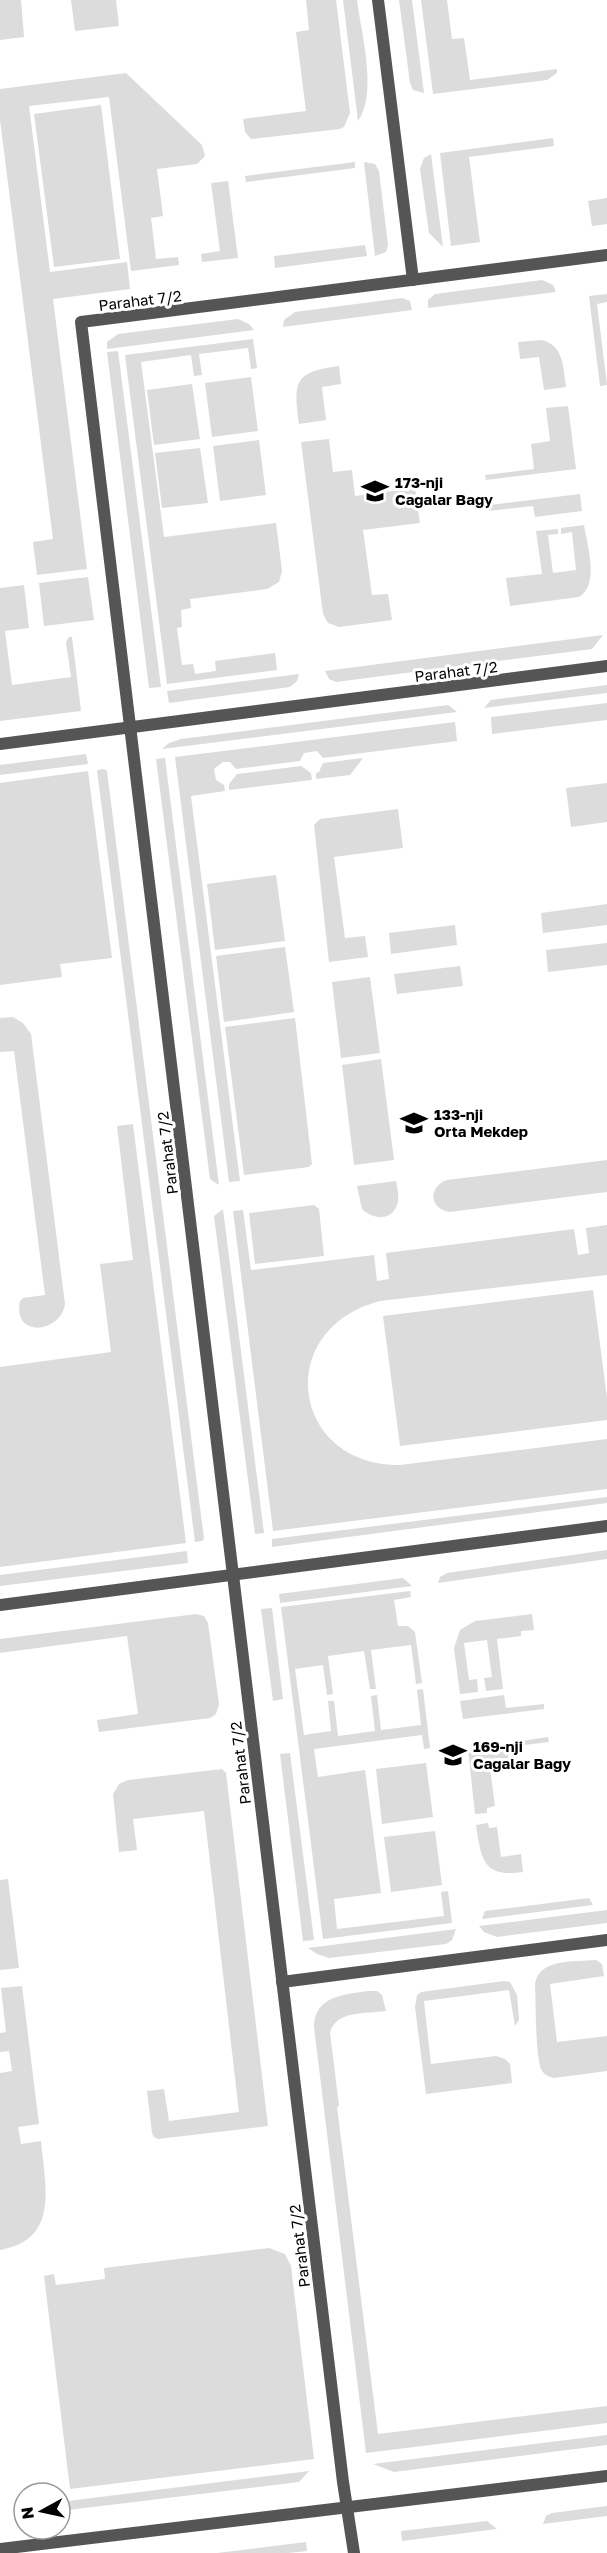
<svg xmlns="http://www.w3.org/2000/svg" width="607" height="2553" font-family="'Golos Text',sans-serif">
<rect width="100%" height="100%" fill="#fff"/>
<!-- green -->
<g fill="#dcdcdc">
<polygon points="0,0 21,0 24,37 0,40"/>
<polygon points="71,0 116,0 119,26 75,31"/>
<polygon points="306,0 336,0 350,113 344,127 340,129 251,139 245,132 243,119 306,111 296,32 309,30"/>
<path d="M343 0H357C361 32 378 94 358 121Z"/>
<polygon points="399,0 412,0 424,93 413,90 410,83"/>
<polygon points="421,0 447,0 452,39 464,38 470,80 557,69 557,73 547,80 433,94"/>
<polygon points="126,73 202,145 205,156 197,164 157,169 163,216 151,218 156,259 178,257 179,265 131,271 109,97 29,106 50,272 127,262 130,289 53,299 87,569 37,575 33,542 53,539 0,120 0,89"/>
<polygon points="101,105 120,259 54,267 34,114"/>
<polygon points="553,138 554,146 469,157 480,242 451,246 440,153"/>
<polygon points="431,154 443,247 429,233 420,169 424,158"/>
<polygon points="355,162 355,168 246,182 245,176"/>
<polygon points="364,162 375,164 379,171 388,245 386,252 375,256"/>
<polygon points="228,181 238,258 202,262 201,254 220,251 211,183"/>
<polygon points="607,198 607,224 592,226 588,201"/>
<polygon points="365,245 367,256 275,268 274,256"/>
<polygon points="542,280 553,285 556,292 428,308 428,300 435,294"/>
<polygon points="607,294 607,302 597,304 607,385 600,386 589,296"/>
<polygon points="402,298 410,301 412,310 283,327 284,320 295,312"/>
<polygon points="238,319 249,324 254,330 107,349 107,342 118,334"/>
<polygon points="253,339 257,368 251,369 248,348 199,354 202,375 194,376 191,355 141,362 164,537 276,523 282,571 279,582 267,589 190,599 191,608 181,610 182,627 177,628 182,665 193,664 195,674 216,671 215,661 275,653 277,670 167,684 125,355"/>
<path d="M542 340C564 346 563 367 566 387L544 390 539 357 520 359 518 342Z"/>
<polygon points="118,351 161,687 149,688 107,352"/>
<path d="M339 366 341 384 322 387 326 420 299 424C294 382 293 372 339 366Z"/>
<polygon points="251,377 258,431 212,437 205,383"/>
<polygon points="192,384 200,439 154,445 147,390"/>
<polygon points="568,406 576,469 486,480 485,475 534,469 531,444 550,441 546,408"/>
<polygon points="329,439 333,472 352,470 355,496 415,488 420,523 363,530 372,595 388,594 392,620 339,627 328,623 323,614 301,442"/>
<polygon points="259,440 266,495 220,501 213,446"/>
<polygon points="200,448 208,503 162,508 155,453"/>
<polygon points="580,494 582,511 535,517 533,506 489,511 489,505"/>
<path d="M584 525C587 545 600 584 579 597L510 606 506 578 542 574 536 531 558 529V534L548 535 553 573 576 570 572 532 561 534V528Z"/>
<polygon points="88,577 94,620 44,626 39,583"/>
<polygon points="24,585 29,628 5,631 12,685 71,677 66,642 69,637 72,637 81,711 0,721 0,588"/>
<polygon points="603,635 592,649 336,682 329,679 325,671"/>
<polygon points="299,674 297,681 290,687 169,703 167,691"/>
<polygon points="607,685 607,693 484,708 491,700"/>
<polygon points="607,703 607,720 492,734 491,717"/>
<polygon points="448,705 457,712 162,749 169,743 181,739"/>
<polygon points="455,722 457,741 323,758 317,751 304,753 300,761 236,769 230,762 223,762 214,769 216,780 224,785 225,791 191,796 240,1181 229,1182 175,757"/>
<polygon points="86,754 88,764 0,775 0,765"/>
<polygon points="165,758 219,1185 210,1179 156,759"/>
<polygon points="363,758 350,775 316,779 316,773 319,772 323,763"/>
<polygon points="301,766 311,773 312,780 229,790 229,784 237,774"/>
<polygon points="104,769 107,771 204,1539 202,1541 195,1542 97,770"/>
<polygon points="88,771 112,958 60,964 62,977 0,985 0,783"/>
<polygon points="607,783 607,822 571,827 566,788"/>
<polygon points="398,809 403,848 334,857 345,938 365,936 368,957 329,962 314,825 320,819"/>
<polygon points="276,875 285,941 215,950 207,884"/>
<polygon points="607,904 607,925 543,933 541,913"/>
<polygon points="455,925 457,945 391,954 389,933"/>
<polygon points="607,943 607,965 548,972 546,950"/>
<polygon points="285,947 294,1012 224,1022 216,956"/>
<polygon points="460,966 463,986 397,994 394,974"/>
<polygon points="370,977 380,1053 341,1058 332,982"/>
<path d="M13 1017 23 1023 31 1034 65 1304C61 1333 12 1339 20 1301L23 1298 45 1295 14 1051 0 1052V1018Z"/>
<polygon points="295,1018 312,1164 309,1167 244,1175 225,1027"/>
<polygon points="381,1059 394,1160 354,1165 342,1065"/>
<polygon points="133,1124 186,1543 0,1567 0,1367 111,1352 100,1264 133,1260 117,1126"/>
<path d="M607 1160V1192L450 1212C430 1210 427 1187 447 1180Z"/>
<path d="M396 1181C397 1188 400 1197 397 1205 391 1222 372 1219 362 1209L357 1186Z"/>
<polygon points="314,1205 319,1209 324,1256 255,1264 249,1213"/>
<polygon points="223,1209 264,1533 255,1534 214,1216"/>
<path d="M243 1210 251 1270 374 1255 377 1281 389 1279 386 1253 574 1229 578 1255 589 1253 586 1228 607 1225V1275L380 1301C272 1329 291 1466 400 1465L607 1439V1489L273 1531 233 1211Z"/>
<polygon points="593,1290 607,1398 607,1420 400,1446 383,1316"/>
<polygon points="607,1497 607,1503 272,1547 272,1539"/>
<polygon points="607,1550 607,1559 438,1583 440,1577 447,1573"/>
<polygon points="187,1551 188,1563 0,1586 0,1575"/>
<polygon points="403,1578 412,1586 280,1603 279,1594"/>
<polygon points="410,1591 411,1597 394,1600 398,1626 408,1626 415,1632 422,1683 416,1684 411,1645 371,1650 376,1689 370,1689 364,1651 328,1656 333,1694 327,1695 323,1665 295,1669 304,1735 331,1731 328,1701 334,1701 338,1736 375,1731 371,1696 377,1695 381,1730 421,1725 417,1690 423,1689 430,1748 424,1749 422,1735 314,1749 318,1777 365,1770 381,1893 334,1899 337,1929 444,1916 441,1892 448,1891 452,1923 323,1939 281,1607"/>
<polygon points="272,1608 283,1699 273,1701 261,1609"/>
<polygon points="196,1614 204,1616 208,1623 219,1704 216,1714 210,1718 99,1732 97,1720 138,1714 127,1636 0,1653 0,1639"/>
<polygon points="532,1614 534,1630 521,1631 521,1636 497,1639 503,1689 486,1691 484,1678 492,1677 487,1640 464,1643 469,1680 477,1679 478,1692 460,1694 454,1648 460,1630 475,1621"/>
<polygon points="504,1695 506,1708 544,1704 544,1709 463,1719 460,1701"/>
<polygon points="548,1737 549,1742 507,1747 509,1766 490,1769 495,1806 487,1808 487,1813 475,1814 468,1749"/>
<polygon points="290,1753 314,1940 303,1941 280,1754"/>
<polygon points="426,1763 433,1817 382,1824 376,1769"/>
<polygon points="222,1769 226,1773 268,2126 158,2139 154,2137 152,2133 147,2091 164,2089 169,2121 239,2112 204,1811 133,1819 137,1850 119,1852 113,1794 119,1784 128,1780"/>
<path d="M488 1823 489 1828 497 1827 501 1857 521 1854 523 1872C483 1878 481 1859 476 1825Z"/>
<polygon points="435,1831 442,1885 391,1892 384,1837"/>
<polygon points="8,1879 19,1968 0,1970 0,1880"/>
<polygon points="589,1898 593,1905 482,1919 485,1911"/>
<polygon points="607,1910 607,1923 497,1937 484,1932 479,1926"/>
<polygon points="456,1929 452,1940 446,1944 329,1958 317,1954 308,1948"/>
<path d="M596 1960 602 1964 604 1976 550 1984 557 2042 607 2036V2071L554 2078C549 2077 545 2075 542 2071 535 2059 536 2001 535 1984 539 1958 575 1962 596 1960Z"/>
<polygon points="504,1981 510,1982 517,1995 519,2020 515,2026 509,1990 424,2001 431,2064 496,2056 505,2059 510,2064 512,2083 426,2094 415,2007 417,1995 421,1992"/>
<path d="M22 1986 39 2124 18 2127 21 2144 41 2141C45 2186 60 2240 0 2250V2073L12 2071 9 2051 0 2052V2033L6 2032 1 1988Z"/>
<path d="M369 1991H377L382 1995 386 2011C366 2014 337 2010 330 2032L339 2106 337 2107 378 2434 607 2406V2423L366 2453 314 2027C314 1996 345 1994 369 1991Z"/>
<polygon points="269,2248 285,2254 291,2266 314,2459 70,2489 44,2276 54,2274 56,2285 105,2279 104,2268"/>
<polygon points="607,2435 607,2445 394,2472 373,2464"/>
<polygon points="309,2471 299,2482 60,2511 60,2502"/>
<polygon points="607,2506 607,2516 543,2524 546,2516 552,2513"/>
<polygon points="487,2521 497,2529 402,2541 401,2531"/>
<polygon points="306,2542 307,2551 288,2553 217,2553"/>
</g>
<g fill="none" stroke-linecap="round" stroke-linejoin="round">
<!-- street -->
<g stroke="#555" stroke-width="12">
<polyline points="378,0 413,280"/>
<polyline points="0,744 607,666"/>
<polyline points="0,1605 607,1526"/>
<polyline points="282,1982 607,1940"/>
<polyline points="0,2549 607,2476"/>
<polyline points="354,2553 343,2482 81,322 607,255"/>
</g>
</g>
<!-- icons -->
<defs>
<symbol id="school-bare" viewBox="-9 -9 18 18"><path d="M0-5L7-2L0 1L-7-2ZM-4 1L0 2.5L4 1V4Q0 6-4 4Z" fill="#000" stroke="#fff" stroke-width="2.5" paint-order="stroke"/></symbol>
</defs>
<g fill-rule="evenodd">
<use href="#school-bare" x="356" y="472" width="38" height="38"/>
<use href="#school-bare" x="395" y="1104" width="38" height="38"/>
<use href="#school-bare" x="434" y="1736" width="38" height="38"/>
</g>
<g text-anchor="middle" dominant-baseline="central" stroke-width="6" stroke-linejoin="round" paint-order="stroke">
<!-- street labels -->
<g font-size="15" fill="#000" stroke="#fff">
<text transform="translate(140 300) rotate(-7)">Parahat 7/2</text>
<text transform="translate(456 671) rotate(-7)">Parahat 7/2</text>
<text transform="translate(167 1153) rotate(-97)">Parahat 7/2</text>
<text transform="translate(240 1763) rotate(-97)">Parahat 7/2</text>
<text transform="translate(299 2246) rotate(-97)">Parahat 7/2</text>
</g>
<!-- poi labels -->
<g font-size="15" font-weight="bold" fill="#000" stroke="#fff" text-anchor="start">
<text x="395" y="482">173-nji<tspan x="395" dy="17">Cagalar Bagy</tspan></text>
<text x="434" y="1114">133-nji<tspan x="434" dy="17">Orta Mekdep</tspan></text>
<text x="473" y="1746">169-nji<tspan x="473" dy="17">Cagalar Bagy</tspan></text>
</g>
</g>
<!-- north arrow -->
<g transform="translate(42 2511) rotate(262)"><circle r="28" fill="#ffffff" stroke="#999999" stroke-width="1.5"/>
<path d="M0-4.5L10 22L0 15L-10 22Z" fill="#000000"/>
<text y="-9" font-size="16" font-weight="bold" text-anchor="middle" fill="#000000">N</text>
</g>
</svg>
